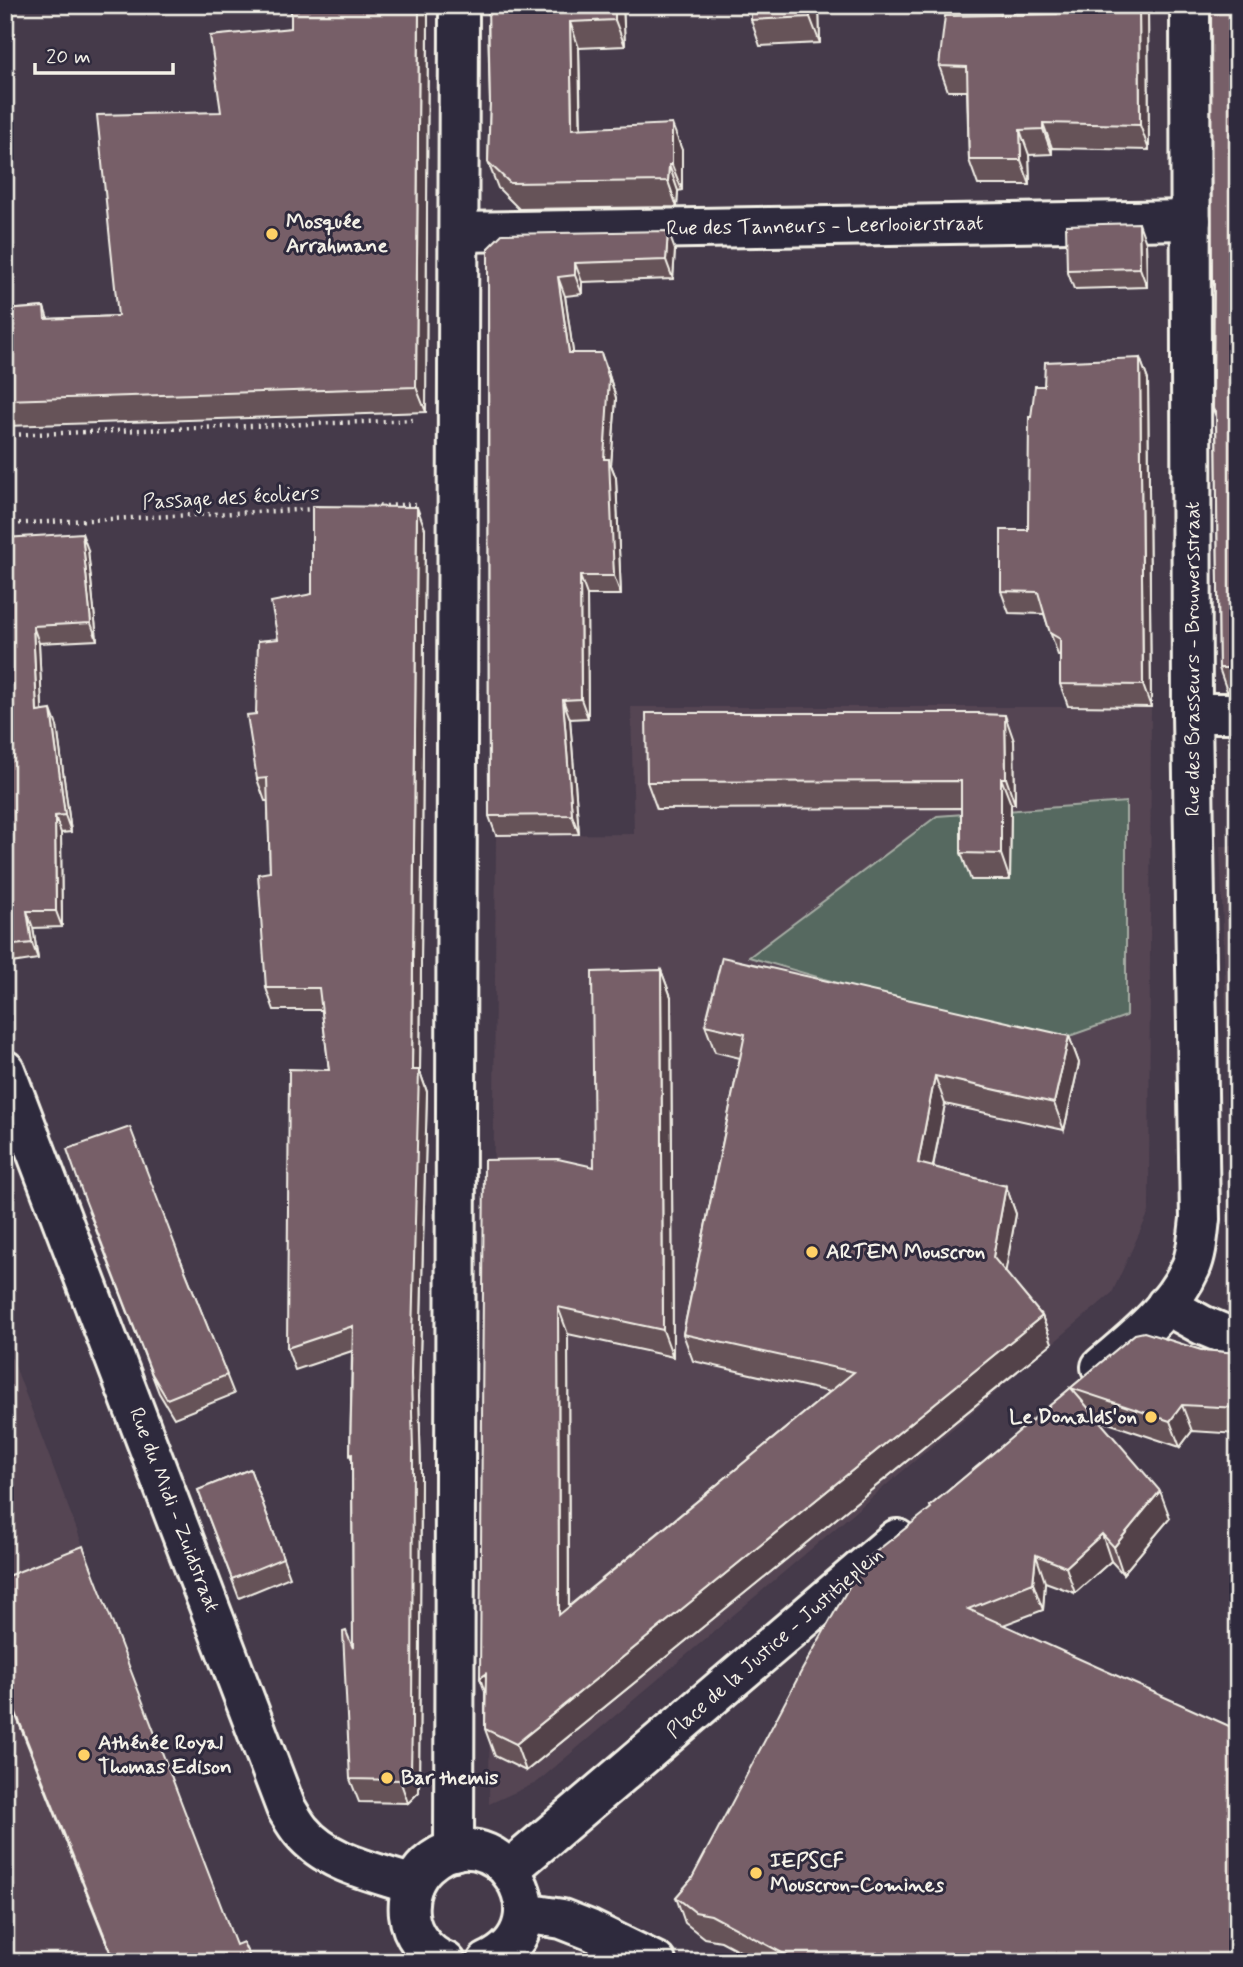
<svg xmlns="http://www.w3.org/2000/svg" width="1243" height="1967" font-family="Mynerve,sans-serif">
<rect width="100%" height="100%" fill="#453a4a"/>
<filter id="ink" filterUnits="userSpaceOnUse"><feTurbulence type="fractalNoise" baseFrequency=".0143" numOctaves="2"/><feDisplacementMap in="SourceGraphic" scale="14" xChannelSelector="R" yChannelSelector="G"/><feConvolveMatrix kernelMatrix="1 2 1 2 8 2 1 2 1" color-interpolation-filters="sRGB"/></filter>
<g filter="url(#ink)">
<!-- built -->
<g fill="#544553">
<polygon points="631,707 1151,707 1149,1212 1112,1293 536,1783 489,1804 496,835 634,834"/>
<polygon points="1220,846 1238,846 1238,1315 1237,1315"/>
<polygon points="12,1358 95,1578 155,1962 5,1962 5,1360"/>
</g>
<!-- green -->
<polygon fill="#576961" stroke="#a6ada4" stroke-width="2" points="1126,802 1126,1016 1047,1044 749,957 937,816"/>
<g fill="none" stroke-linecap="round" stroke-linejoin="round">
<defs>
<g id="street">
<polyline points="459,232 1191,220"/>
<polyline points="1192,713 1238,713"/>
<path d="M5 1070 286 1808C291 1816 295 1824 301 1831 328 1864 375 1872 413 1885"/>
<polyline points="1166,1305 1202,1325 1238,1340"/>
<path d="M1101 1367C1134 1339 1173 1308 1191 1267 1197 1253 1198 1235 1200 1219L1192 713 1190 5"/>
<polyline points="510,1869 897,1539"/>
<polyline points="524,1913 562,1919 590,1930 656,1962"/>
</g>
<g id="secondary">
<polyline points="454,1851 459,5"/>
<path d="M446 1962C426 1954 411 1935 409 1914 407 1896 414 1877 427 1865 493 1806 572 1923 487 1962"/>
</g>
</defs>
<!-- street casing -->
<use href="#street" stroke="#f4f1e8" stroke-width="44"/>
<!-- secondary casing -->
<use href="#secondary" stroke="#f4f1e8" stroke-width="44"/>
<!-- path -->
<g stroke="#f4f1e8" stroke-width="4.5" stroke-dasharray="2 5" stroke-linecap="butt">
<polyline points="5,435 416,420"/>
<polyline points="372,507 416,504"/>
<polyline points="5,524 318,509"/>
</g>
<!-- street -->
<use href="#street" stroke="#2f2a3d" stroke-width="38"/>
<!-- secondary -->
<use href="#secondary" stroke="#2f2a3d" stroke-width="38"/>
</g>
<!-- wall -->
<g fill="#665259" stroke="#f4f1e8" stroke-width="2">
<polygon points="291,5 428,5 426,412 6,426 5,423 5,310 44,307 48,319 118,316 221,112 291,28"/>
<polygon points="623,5 625,46 579,48 581,129 682,150 682,190 678,191 677,207 519,209 498,188 488,162 490,103 488,23"/>
<polygon points="751,5 819,5 820,43 760,46 751,20"/>
<polygon points="1057,5 1147,5 1148,8 1149,150 1052,148 1052,154 1029,155 1030,185 978,185 969,160 967,91 948,91 939,66 1057,14"/>
<polygon points="1238,5 1238,691 1227,691 1219,668 1216,417 1213,409 1214,287 1212,281"/>
<polygon points="1146,243 1147,287 1074,289 1067,270"/>
<polygon points="488,248 675,250 673,279 582,282 582,294 565,296 573,353 608,372 616,398 611,465 616,478 621,595 587,595 588,718 570,719 579,834 496,835 489,816"/>
<polygon points="1140,358 1148,380 1151,707 1068,706 1060,684 1060,656 1058,655 1044,614 1009,613 1001,591 1028,530 1031,417"/>
<polygon points="425,529 420,1072 427,1092 419,1396 421,1472 419,1792 408,1803 359,1802 350,1779 353,1648 352,1460 350,1455 352,1351 295,1370 287,1348 329,1070 322,1010 274,1010 266,988 270,872 268,801 265,801 257,779 256,714 278,639 312,594"/>
<polygon points="5,538 88,550 97,640 39,643 42,711 57,726 71,832 61,833 62,927 33,928 38,959 5,964"/>
<polygon points="980,714 1014,741 1015,804 1011,804 1010,880 971,880 961,853 961,808 657,809 647,782"/>
<polygon points="661,970 671,997 673,1357 568,1334 569,1606 830,1392 693,1361 683,1334 740,1058 715,1052 705,1025 1069,1036 1079,1063 1064,1130 945,1104 933,1167 1006,1186 1016,1214 1005,1272 1042,1316 1052,1343 526,1771 495,1756 485,1729 484,1160 594,1167"/>
<polygon points="89,1212 180,1258 234,1394 174,1418 159,1393"/>
<polygon points="1135,1334 1201,1350 1238,1353 1238,1434 1192,1431 1180,1447 1099,1420 1170,1518 1123,1574 1111,1561 1075,1593 1045,1582 1043,1610 1003,1625 1238,1962 760,1962 721,1941 704,1938 685,1923 676,1897 691,1880 931,1508 930,1506"/>
<polygon points="250,1469 290,1577 239,1598 198,1490"/>
<polygon points="5,1577 236,1945 252,1962 114,1962 5,1688"/>
</g>
<!-- shaded-wall -->
<g fill="#534248" stroke="#f4f1e8" stroke-width="2">
<polygon points="419,5 428,5 426,412 416,387"/>
<polygon points="615,5 623,5 625,46 615,20"/>
<polygon points="810,5 819,5 820,43 810,17"/>
<polygon points="1139,5 1147,5 1148,8 1149,150 1140,125"/>
<polygon points="570,22 579,48 581,155 572,129"/>
<polygon points="1043,123 1052,148 1052,154 1043,129"/>
<polygon points="672,124 682,150 682,190 672,165"/>
<polygon points="1020,130 1029,155 1030,185 1021,160"/>
<polygon points="669,165 678,191 677,207 668,181"/>
<polygon points="1139,223 1146,243 1147,287 1140,268"/>
<polygon points="668,231 675,250 673,279 666,260"/>
<polygon points="575,263 582,282 582,294 575,275"/>
<polygon points="558,277 565,296 576,372 569,353"/>
<polygon points="601,353 608,372 616,398 611,465 616,478 621,595 614,576 604,459"/>
<polygon points="1140,358 1148,380 1151,707 1143,685"/>
<polygon points="417,507 425,529 420,1072 427,1092 419,1396 421,1472 419,1792 408,1803 400,1780 412,1070"/>
<polygon points="82,533 88,550 97,640 91,623"/>
<polygon points="580,576 587,595 588,718 581,699"/>
<polygon points="33,626 39,643 43,728 37,712"/>
<polygon points="563,700 570,719 579,834 572,815"/>
<polygon points="51,710 57,726 71,832 65,815"/>
<polygon points="1005,715 1014,741 1015,804 1006,778"/>
<polygon points="1001,778 1011,804 1010,880 1001,854"/>
<polygon points="55,816 61,833 62,927 56,911"/>
<polygon points="27,911 33,928 38,959 32,943"/>
<polygon points="661,970 671,997 673,1357 663,1330"/>
<polygon points="1069,1036 1079,1063 1064,1130 1054,1103"/>
<polygon points="935,1076 945,1104 928,1191 918,1163"/>
<polygon points="1006,1186 1016,1214 1003,1285 993,1257"/>
<polygon points="558,1307 568,1334 569,1642 559,1615"/>
<polygon points="1042,1316 1052,1343 526,1771 516,1744"/>
<polygon points="1182,1405 1192,1431 1180,1447 1170,1421"/>
<polygon points="1160,1491 1170,1518 1123,1574 1114,1547"/>
<polygon points="1102,1534 1111,1561 1075,1593 1066,1567"/>
<polygon points="1036,1555 1045,1582 1043,1610 1033,1583"/>
<polygon points="486,1674 490,1706 480,1678"/>
</g>
<!-- building -->
<g fill="#775f67" stroke="#f4f1e8" stroke-width="2">
<polygon points="291,5 419,5 416,387 5,400 5,310 44,307 45,319 118,316 97,115 221,112 210,36 291,28"/>
<polygon points="488,5 615,5 615,20 570,22 572,129 672,124 672,165 669,165 668,181 510,183 488,162 490,103"/>
<polygon points="751,5 810,5 810,17 751,20"/>
<polygon points="1057,5 1139,5 1140,125 1043,123 1043,129 1020,130 1021,160 969,160 967,67 939,66 945,16 1057,14"/>
<polygon points="1211,5 1238,5 1238,671 1230,668 1219,668 1216,411 1213,409 1214,281 1212,281"/>
<polygon points="1139,223 1140,268 1067,270 1066,225"/>
<polygon points="668,231 666,260 575,263 575,275 558,277 569,353 601,353 609,379 604,459 609,459 614,576 580,576 581,699 563,700 572,815 489,816 488,248 502,234"/>
<polygon points="1140,358 1143,685 1060,684 1060,639 1050,633 1038,592 1001,591 1001,530 1028,530 1029,417 1031,417 1035,386 1044,386 1045,362"/>
<polygon points="312,506 417,507 412,1070 419,1070 411,1374 413,1450 412,1726 411,1769 400,1780 350,1779 343,1632 346,1631 353,1648 352,1454 350,1455 353,1326 287,1348 289,1069 329,1070 319,988 266,988 258,874 270,872 267,778 257,779 247,715 256,714 258,641 278,639 271,602 312,594"/>
<polygon points="82,533 91,623 33,626 37,712 51,710 65,815 55,816 56,911 27,911 32,943 5,946 5,538"/>
<polygon points="646,713 979,713 979,714 1005,715 1006,778 1001,778 1001,854 961,853 961,781 647,782"/>
<polygon points="722,957 1069,1036 1054,1103 935,1076 918,1163 1006,1186 993,1257 1042,1316 516,1744 485,1729 486,1674 480,1678 484,1160 558,1159 594,1167 592,972 661,970 663,1330 558,1307 559,1615 854,1372 683,1334 745,1034 705,1025"/>
<polygon points="130,1127 180,1258 227,1375 167,1399 152,1374 82,1192 67,1149"/>
<polygon points="1144,1332 1201,1350 1238,1353 1238,1408 1182,1405 1170,1421 1071,1388 1160,1491 1114,1547 1102,1534 1066,1567 1036,1555 1033,1583 968,1609 1238,1730 1238,1962 799,1962 711,1915 695,1912 676,1897 691,1880 802,1670 863,1562 931,1508 930,1506 1135,1334"/>
<polygon points="250,1469 283,1558 232,1579 198,1490"/>
<polygon points="83,1546 236,1945 243,1942 252,1962 115,1962 5,1685 5,1577"/>
</g>
</g>
<!-- markers -->
<g fill="#ffd166" stroke="#2f2a3d" stroke-width="2.5">
<circle cx="272" cy="234" r="7"/>
<circle cx="812" cy="1252" r="7"/>
<circle cx="1151" cy="1417" r="7"/>
<circle cx="84" cy="1755" r="7"/>
<circle cx="387" cy="1778" r="7"/>
<circle cx="756" cy="1873" r="7"/>
</g>
<g text-anchor="middle" dominant-baseline="central" stroke-width="6" stroke-linejoin="round" paint-order="stroke">
<!-- poi labels -->
<g font-size="21" font-weight="bold" fill="#f4f1e8" stroke="#2f2a3d" text-anchor="start">
<text x="286" y="222">Mosquée<tspan x="286" dy="24">Arrahmane</tspan></text>
<text x="826" y="1252">ARTEM Mouscron</text>
<text x="1137" y="1417" text-anchor="end">Le Donalds'on</text>
<text x="98" y="1743">Athénée Royal<tspan x="98" dy="24">Thomas Edison</tspan></text>
<text x="401" y="1778">Bar themis</text>
<text x="770" y="1861">IEPSCF<tspan x="770" dy="24">Mouscron-Comines</tspan></text>
</g>
<!-- street labels -->
<g font-size="21" fill="#f4f1e8" stroke="#2f2a3d">
<text transform="translate(825 226) rotate(-1)">Rue des Tanneurs - Leerlooierstraat</text>
<text transform="translate(231 498) rotate(-3)">Passage des écoliers</text>
<text transform="translate(1193 659) rotate(-90)">Rue des Brasseurs - Brouwersstraat</text>
<text transform="translate(174 1510) rotate(69)">Rue du Midi - Zuidstraat</text>
<text transform="translate(775 1643) rotate(-41)">Place de la Justice - Justitieplein</text>
</g>
</g>
<!-- margin -->
<rect width="1243" height="1967" fill="none" stroke="#2f2a3d" stroke-width="28"/>
<rect x="14" y="14" width="1215" height="1939" fill="none" stroke="#f4f1e8" stroke-width="2.5" filter="url(#ink)"/>
<!-- scale -->
<path d="M35 63v10h138v-10" fill="none" stroke="#f4f1e8" stroke-width="3.5"/>
<text x="46" y="63" font-size="21" fill="#f4f1e8" stroke="#2f2a3d" stroke-width="5" paint-order="stroke">20 m</text>
</svg>
